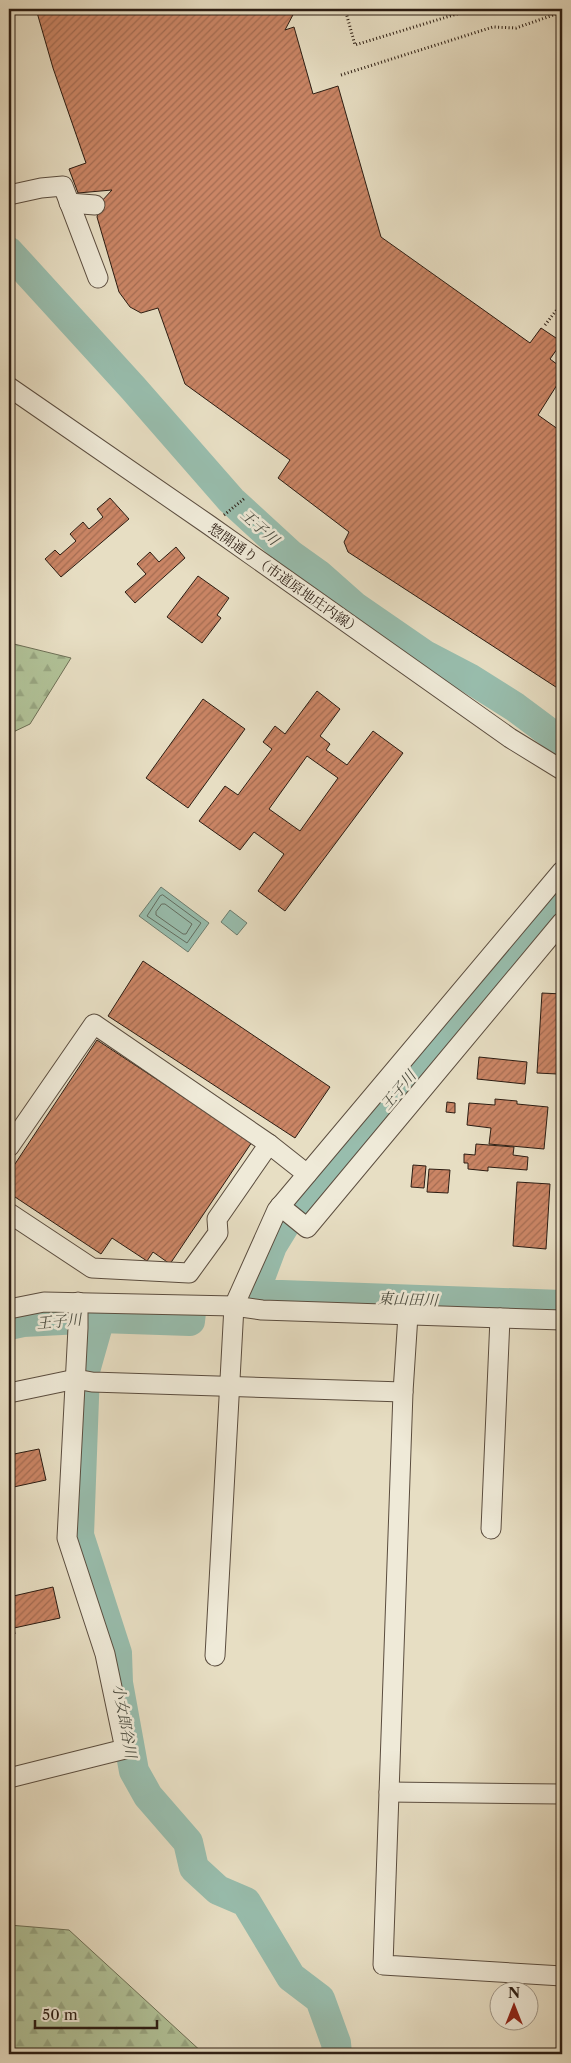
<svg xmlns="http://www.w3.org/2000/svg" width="571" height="2063" font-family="'Libre Caslon Text','Noto Serif JP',serif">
<defs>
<pattern id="forest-firs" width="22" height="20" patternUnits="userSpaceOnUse" patternTransform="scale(1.25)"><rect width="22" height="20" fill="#b1c298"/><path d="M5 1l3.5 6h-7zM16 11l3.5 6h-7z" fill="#98a682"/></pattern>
<pattern id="building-hatch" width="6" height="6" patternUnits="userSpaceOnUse" patternTransform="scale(1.25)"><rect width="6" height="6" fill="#ca8565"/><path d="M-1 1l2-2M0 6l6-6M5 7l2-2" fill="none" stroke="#a46c52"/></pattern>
</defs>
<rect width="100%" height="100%" fill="#e7dec3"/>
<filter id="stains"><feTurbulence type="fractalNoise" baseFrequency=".004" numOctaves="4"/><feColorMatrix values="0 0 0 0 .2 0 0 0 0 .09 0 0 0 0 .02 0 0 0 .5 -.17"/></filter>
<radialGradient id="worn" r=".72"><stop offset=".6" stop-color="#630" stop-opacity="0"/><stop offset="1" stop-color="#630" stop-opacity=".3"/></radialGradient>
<!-- forest -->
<g fill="url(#forest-firs)" stroke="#6e7056">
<polygon points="9,640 14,644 71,658 30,724 9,734"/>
<polygon points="9,1925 69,1930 204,2054 9,2054"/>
</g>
<!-- water -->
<g fill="#98bdad" stroke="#6d7d6f">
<polygon points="161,887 209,923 188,952 139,916"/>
<polygon points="230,910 247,923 237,935 221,922"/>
</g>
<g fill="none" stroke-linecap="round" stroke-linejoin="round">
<!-- shore -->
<g stroke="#626d60" stroke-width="1">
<polygon points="163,895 201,923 187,943 147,916 160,896"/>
<polygon points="162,904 165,904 192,924 186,934 183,934 156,915 156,912"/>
</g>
<!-- river -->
<g stroke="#98bdad" stroke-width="30">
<polyline points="9,252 133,388 231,500 291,555 319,575 354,606 425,655 469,678 515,707 562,742"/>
<polyline points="562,898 291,1215 272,1246 254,1294 562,1305"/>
<polyline points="100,1318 85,1371 79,1535 117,1653 118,1683 134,1771 148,1796 188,1842 194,1868 218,1890 246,1902 291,1977 320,1999 336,2043 337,2054"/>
<polyline points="9,1325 23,1322 100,1318 190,1321 191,1312"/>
</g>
</g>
<!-- building -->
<g fill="url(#building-hatch)" stroke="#2c1d13" fill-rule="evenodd">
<polygon points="36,9 296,9 285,30 294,27 313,94 338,86 381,237 530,343 541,328 562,342 550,359 562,368 562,377 538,415 562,432 562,691 348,552 344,542 349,532 278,478 290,460 185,384 158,308 141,313 130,307 119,292 97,217 100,203 112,190 78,193 69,169 86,163 53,68"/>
<polygon points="110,498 129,519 61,577 45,559 55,550 60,555 76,541 70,534 83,522 89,529 103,517 97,509"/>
<polygon points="176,547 185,558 135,603 125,592 146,574 137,564 150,552 159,562"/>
<polygon points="198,576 229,598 217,615 221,618 202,643 167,617"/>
<path d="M317 691 340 709 320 736 330 744 326 750 347 765 373 731 403 753 285 911 258 891 284 854 254 832 240 850 199 821 225 786 238 795 272 749 263 742 275 726 285 734ZM307 756 338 778 300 831 269 809Z"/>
<polygon points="203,699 245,729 188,808 146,778"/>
<polygon points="143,961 330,1087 295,1138 108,1016"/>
<polygon points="542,993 562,994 562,1059 558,1059 557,1074 537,1073"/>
<polygon points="97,1040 252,1142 170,1264 153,1252 147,1261 112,1238 101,1254 9,1193 9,1173"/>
<polygon points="479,1057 527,1062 525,1084 477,1079"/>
<polygon points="495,1099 517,1101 517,1104 548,1107 544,1149 489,1144 491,1128 467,1125 469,1103 495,1105"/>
<polygon points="447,1102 455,1103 455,1113 446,1112"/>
<polygon points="476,1144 514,1147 513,1155 528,1157 527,1170 488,1167 488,1171 468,1169 468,1163 464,1163 464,1154 475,1155"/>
<polygon points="413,1165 426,1166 424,1188 411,1187"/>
<polygon points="429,1169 450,1170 448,1193 427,1192"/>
<polygon points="517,1182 550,1184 546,1249 513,1246"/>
<polygon points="39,1449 46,1480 9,1488 9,1455"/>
<polygon points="53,1587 60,1618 14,1628 15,1634 9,1635 9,1597"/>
</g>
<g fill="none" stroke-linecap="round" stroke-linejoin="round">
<defs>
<g id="minor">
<polyline points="9,195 41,188 63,186 98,278"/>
<polyline points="69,203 95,205"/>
<polyline points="9,387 209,525 510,738 562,770"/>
<polyline points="9,1147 94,1024 269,1144 307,1174"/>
<polyline points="280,1206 307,1228 562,922"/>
<polyline points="9,1213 92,1268 189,1273 218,1233 217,1219 269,1144"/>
<polyline points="9,1309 44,1302 234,1306 262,1310 562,1320"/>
<polyline points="408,1315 403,1392 383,1965 562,1976"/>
<polyline points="9,1393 76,1379 92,1382 403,1392"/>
<polyline points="491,1529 500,1318"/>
<polyline points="215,1656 234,1306 277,1210 562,871"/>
<polyline points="9,1778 125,1749 105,1654 67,1538 78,1328 78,1302"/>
<polyline points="389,1792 562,1794"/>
</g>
</defs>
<!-- minor casing -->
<use href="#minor" stroke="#5b4d3f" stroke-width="21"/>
<!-- path -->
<g stroke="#2c1d13" stroke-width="3" stroke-dasharray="1 2.5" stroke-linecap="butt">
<polyline points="345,9 355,45 473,9"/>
<polyline points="302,12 312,9"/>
<polyline points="341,75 493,27 516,28 562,12"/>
<polyline points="545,325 562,303"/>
<polyline points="224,515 245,498"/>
</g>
<!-- minor -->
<use href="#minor" stroke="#efead8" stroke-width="19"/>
</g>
<g text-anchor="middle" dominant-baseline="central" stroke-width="5" stroke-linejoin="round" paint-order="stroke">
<!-- street labels -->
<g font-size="14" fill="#2c1d13" stroke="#efead8">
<text transform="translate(285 579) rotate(35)">惣開通り（市道原地庄内線）</text>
</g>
<!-- water labels -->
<g font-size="15" font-style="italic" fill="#4c4d41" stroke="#efead8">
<text transform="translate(260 527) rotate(42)">王子川</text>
<text transform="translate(398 1090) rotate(-50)">王子川</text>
<text transform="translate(408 1299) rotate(2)">東山田川</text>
<text transform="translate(59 1321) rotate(-5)">王子川</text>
<text transform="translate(125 1721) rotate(80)">小女郎谷川</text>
</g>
</g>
<!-- margin -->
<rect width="571" height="2063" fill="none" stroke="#e7dec3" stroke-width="30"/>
<rect x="10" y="10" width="551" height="2043" fill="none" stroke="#2c1d13" stroke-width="2.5"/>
<rect x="15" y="15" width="541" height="2033" fill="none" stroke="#2c1d13"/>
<!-- north arrow -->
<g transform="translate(514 2006)"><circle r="24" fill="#efead8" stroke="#a19889"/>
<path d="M0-4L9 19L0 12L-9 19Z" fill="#8f2418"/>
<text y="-8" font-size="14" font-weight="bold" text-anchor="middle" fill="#2c1d13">N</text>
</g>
<!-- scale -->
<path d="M35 2020v8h122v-8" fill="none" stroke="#2c1d13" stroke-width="2.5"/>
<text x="42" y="2020" font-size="15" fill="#2c1d13" stroke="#efead8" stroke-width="4" paint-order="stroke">50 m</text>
<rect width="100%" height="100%" filter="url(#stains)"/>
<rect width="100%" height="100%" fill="url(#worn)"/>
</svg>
